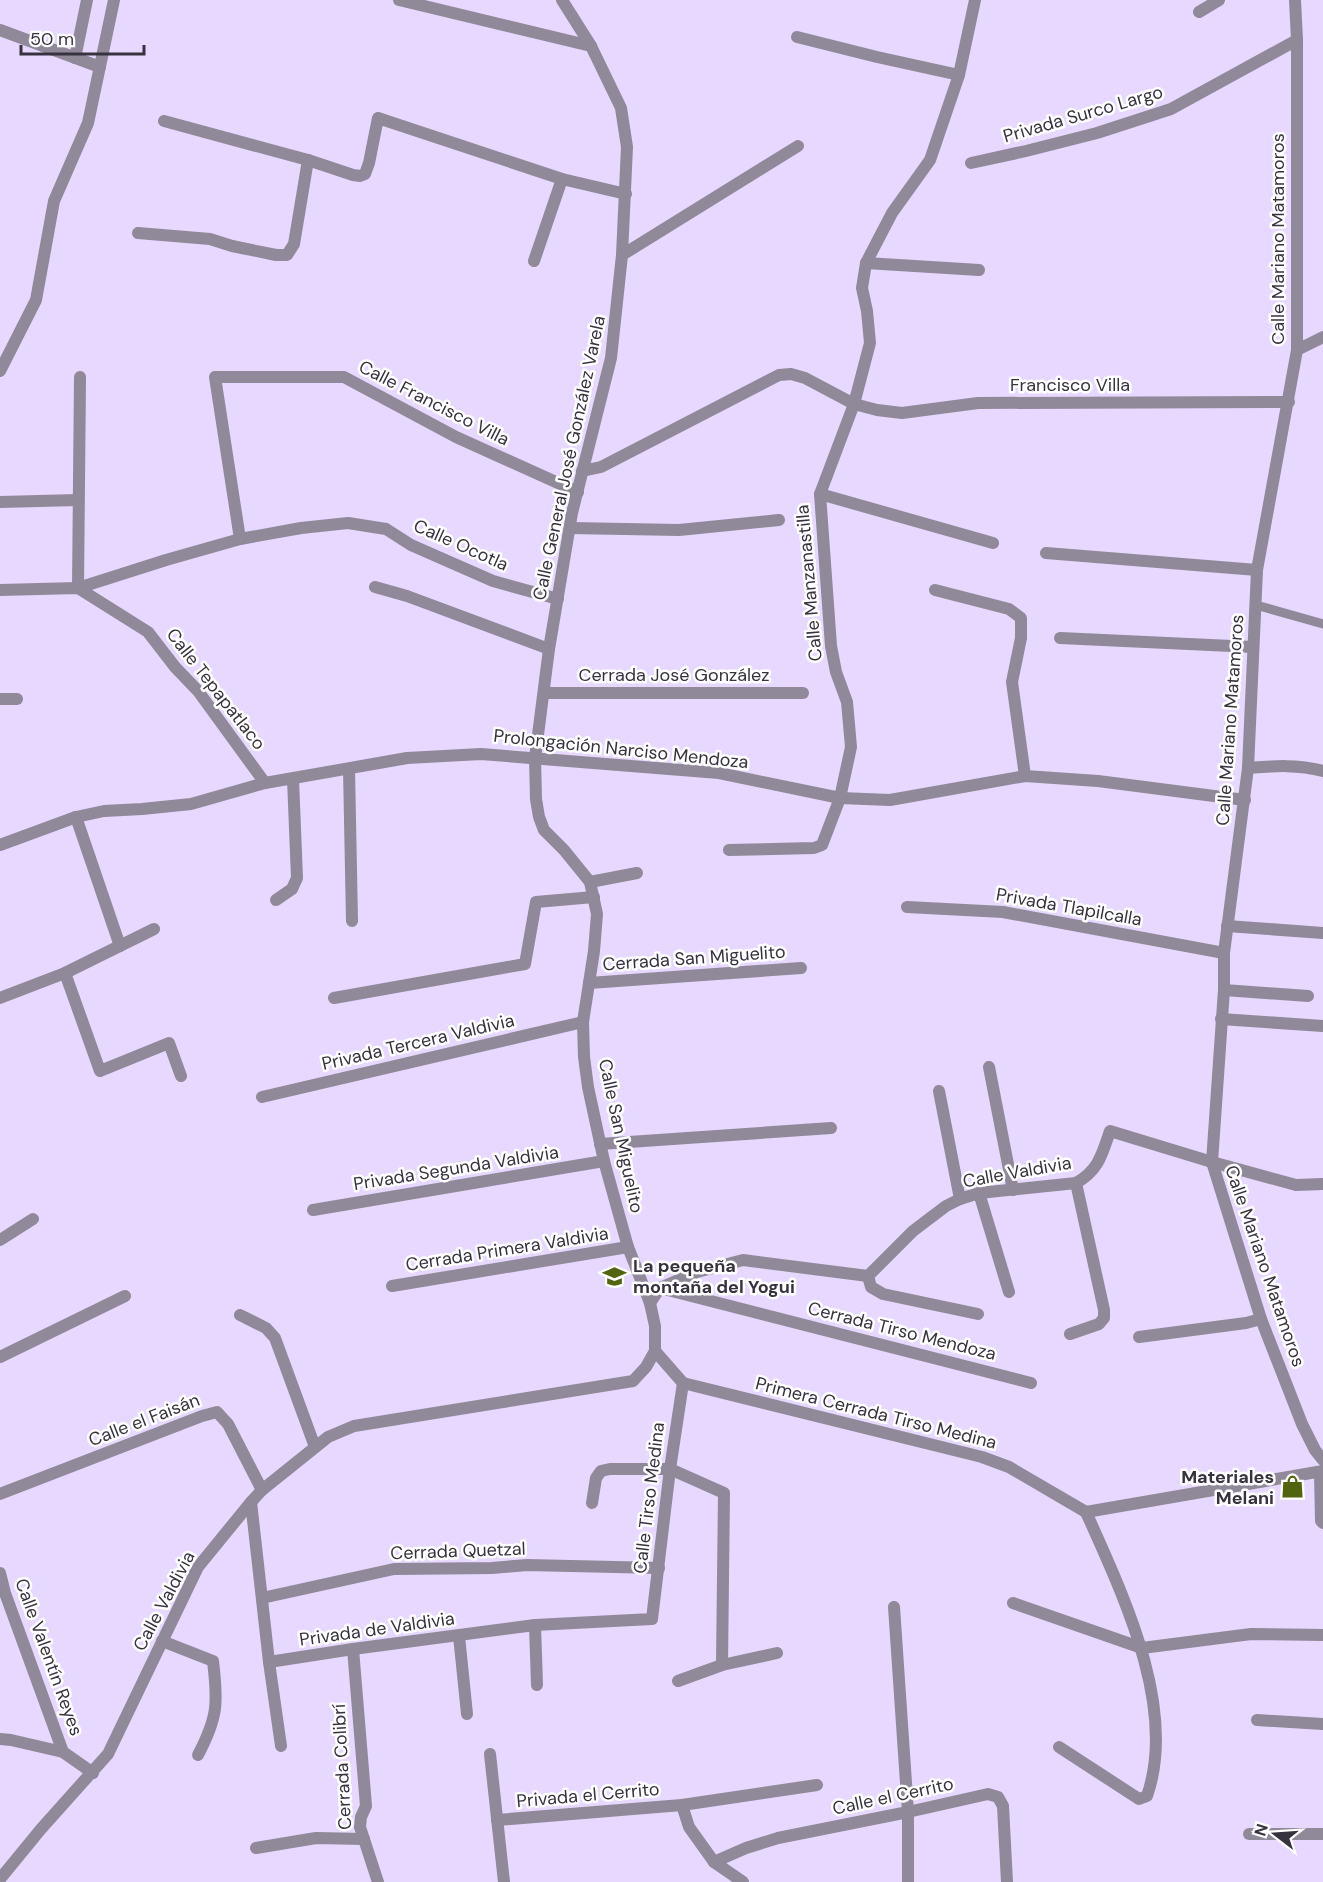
<svg xmlns="http://www.w3.org/2000/svg" width="1323" height="1882" font-family="'DM Sans',sans-serif">
<rect width="100%" height="100%" fill="#e6d8fe"/>
<g fill="none" stroke-linecap="round" stroke-linejoin="round">
<!-- service -->
<polyline stroke="#8f8999" stroke-width="9" points="1256,605 1323,624"/>
<!-- minor -->
<g stroke="#8f8999" stroke-width="12">
<polyline points="399,0 591,46"/>
<polyline points="1295,0 1297,40 1297,350 1257,570 1248,768 1224,953 1224,990 1212,1162 1261,1319 1302,1424 1315,1450 1323,1460"/>
<polyline points="1199,12 1219,0"/>
<polyline points="0,30 100,67"/>
<polyline points="797,37 877,57 959,75"/>
<polyline points="75,58 87,0"/>
<polyline points="164,121 308,160 353,175 360,176 365,174 369,163 378,118 562,179 626,194"/>
<polyline points="971,163 1026,151 1097,133 1171,109 1297,40"/>
<polyline points="138,233 210,239 232,246 276,255 287,255 294,244 308,160"/>
<polyline points="622,255 798,146"/>
<polyline points="534,261 562,179"/>
<polyline points="866,263 979,270"/>
<polyline points="1297,350 1323,337"/>
<polyline points="80,377 78,588 166,560 240,539 301,528 348,523 386,529 411,545 493,581 558,599"/>
<polyline points="582,471 601,467 779,375 791,374 805,378 854,404 877,410 902,413 978,403 1289,402"/>
<polyline points="820,494 993,543"/>
<polyline points="0,502 78,500"/>
<polyline points="570,528 679,530 779,520"/>
<polyline points="240,539 215,377 344,377 456,437 578,492"/>
<polyline points="1046,553 1257,570"/>
<polyline points="375,587 407,596 549,649"/>
<polyline points="0,590 78,588 148,632 175,667 198,691 265,783"/>
<polyline points="935,590 1009,609 1021,618 1021,638 1012,682 1025,776"/>
<polyline points="1060,638 1253,647"/>
<polyline points="544,693 803,693"/>
<polyline points="0,699 17,699"/>
<path d="M1248 768C1274 766 1297 764 1323 771"/>
<polyline points="349,769 352,921"/>
<polyline points="76,817 120,946"/>
<polyline points="0,845 76,817 104,811 142,809 191,804 265,783 407,758 481,754 719,773 840,798 890,800 1025,776 1098,781 1245,800"/>
<polyline points="729,850 814,848 822,845 840,798 851,747 847,702 836,672 831,646 820,494 854,404 870,343 867,311 862,288 866,263 892,213 930,160 959,75 975,0"/>
<polyline points="590,882 637,873"/>
<polyline points="276,900 292,889 297,878 293,779"/>
<polyline points="907,907 1003,912 1224,953"/>
<polyline points="1227,926 1323,933"/>
<polyline points="65,973 100,1071 169,1043 181,1076"/>
<polyline points="589,983 801,968"/>
<polyline points="1224,990 1308,996"/>
<polyline points="0,998 65,973 154,929"/>
<polyline points="334,998 525,964 536,902 594,897"/>
<polyline points="1221,1019 1323,1026"/>
<polyline points="989,1067 1013,1190"/>
<polyline points="939,1091 960,1199"/>
<polyline points="262,1097 583,1022"/>
<polyline points="600,1144 831,1128"/>
<polyline points="979,1193 1009,1292"/>
<polyline points="313,1210 604,1161"/>
<polyline points="0,1240 33,1219"/>
<polyline points="868,1276 871,1287 883,1294 978,1314"/>
<polyline points="392,1286 628,1247"/>
<polyline points="660,1288 1031,1383"/>
<path d="M650 1303 660 1288 697 1272 743 1260 868 1276 913 1231 946 1206 960 1199 979 1193 1076 1183C1099 1170 1102 1154 1110 1131L1212 1162 1296 1185 1323 1184"/>
<polyline points="240,1315 266,1328 275,1338 315,1447"/>
<polyline points="1070,1334 1099,1324 1104,1318 1104,1310 1076,1183"/>
<polyline points="1139,1337 1246,1323 1261,1319"/>
<polyline points="655,1351 683,1383"/>
<polyline points="0,1357 125,1296"/>
<polyline points="683,1383 982,1457 1009,1467 1086,1512"/>
<polyline points="1320,1472 1321,1521 1323,1523"/>
<polyline points="0,1494 202,1416 217,1412 228,1424 262,1490"/>
<polyline points="251,1502 269,1662 281,1746"/>
<polyline points="592,1503 596,1478 601,1471 610,1469 670,1469 724,1493 722,1665"/>
<polyline points="1086,1512 1323,1471"/>
<polyline points="262,1598 394,1569 492,1568 527,1565 659,1568"/>
<polyline points="1013,1603 1142,1648 1251,1634 1323,1635"/>
<polyline points="894,1607 908,1812 908,1882"/>
<polyline points="535,1625 537,1685"/>
<polyline points="459,1636 467,1714"/>
<path d="M162 1641 213 1661C218 1703 218 1717 198 1755"/>
<polyline points="353,1649 366,1806 361,1817 360,1827 378,1882"/>
<polyline points="269,1662 353,1649 535,1625 652,1619 670,1469 683,1383"/>
<polyline points="678,1681 722,1665 777,1653"/>
<polyline points="1257,1720 1323,1724"/>
<polyline points="0,1739 11,1740 63,1752"/>
<path d="M1059 1747 1139 1799 1147 1796C1178 1707 1122 1593 1086 1512"/>
<polyline points="490,1754 504,1882"/>
<polyline points="682,1805 689,1827 714,1862 743,1882"/>
<polyline points="497,1820 682,1805 817,1785"/>
<polyline points="1249,1834 1323,1834"/>
<polyline points="256,1848 316,1838 364,1839"/>
<polyline points="714,1862 746,1848 778,1838 908,1812 988,1794 998,1797 1003,1806 1007,1882"/>
</g>
<!-- tertiary -->
<g stroke="#8f8999" stroke-width="12">
<polyline points="0,371 36,300 54,201 88,123 114,0"/>
<polyline points="0,1573 5,1593 63,1752 93,1773"/>
<polyline points="0,1879 41,1829 108,1754 198,1567 251,1502 262,1490 328,1437 354,1426 633,1381 646,1367 655,1351 655,1326 650,1303 628,1247 604,1161 588,1087 584,1057 583,1022 594,951 597,914 590,882 564,850 544,830 539,817 536,799 535,758 549,649 572,513 611,358 622,255 627,147 621,108 591,46 562,0"/>
</g>
</g>
<!-- icons -->
<defs>
<symbol id="school-bare" viewBox="-9 -9 18 18"><path d="M0-5L7-2L0 1L-7-2ZM-4 1L0 2.5L4 1V4Q0 6-4 4Z" fill="#52640e" stroke="#fff" stroke-width="2.5" paint-order="stroke"/></symbol>
<symbol id="shop-bare" viewBox="-9 -9 18 18"><path d="M-5-2.5h2.3a2.7 3.5 0 0 1 5.4 0H5L5.5 6h-11ZM-1.5-2.5h3a1.5 2.3 0 0 0-3 0Z" fill="#52640e" stroke="#fff" stroke-width="2.5" paint-order="stroke"/></symbol>
</defs>
<g fill-rule="evenodd">
<use href="#school-bare" x="598" y="1260" width="33" height="33"/>
<use href="#shop-bare" x="1276" y="1470" width="33" height="33"/>
</g>
<g text-anchor="middle" dominant-baseline="central" stroke-width="5" stroke-linejoin="round" paint-order="stroke">
<!-- street labels -->
<g font-size="18" fill="#373240" stroke="#fff">
<text transform="translate(1083 114) rotate(-16)">Privada Surco Largo</text>
<text transform="translate(1278 239) rotate(-90)">Calle Mariano Matamoros</text>
<text x="1070" y="385">Francisco Villa</text>
<text transform="translate(434 403) rotate(27)">Calle Francisco Villa</text>
<text transform="translate(569 458) rotate(-78)">Calle General José González Varela</text>
<text transform="translate(461 545) rotate(24)">Calle Ocotla</text>
<text transform="translate(809 583) rotate(-95)">Calle Manzanastilla</text>
<text x="674" y="675">Cerrada José González</text>
<text transform="translate(216 689) rotate(52)">Calle Tepapatlaco</text>
<text transform="translate(1230 720) rotate(-86)">Calle Mariano Matamoros</text>
<text transform="translate(621 749) rotate(6)">Prolongación Narciso Mendoza</text>
<text transform="translate(1069 907) rotate(10)">Privada Tlapilcalla</text>
<text transform="translate(694 958) rotate(-4)">Cerrada San Miguelito</text>
<text transform="translate(418 1042) rotate(-13)">Privada Tercera Valdivia</text>
<text transform="translate(621 1136) rotate(78)">Calle San Miguelito</text>
<text transform="translate(456 1168) rotate(-9)">Privada Segunda Valdivia</text>
<text transform="translate(1017 1172) rotate(-10)">Calle Valdivia</text>
<text transform="translate(507 1249) rotate(-9)">Cerrada Primera Valdivia</text>
<text transform="translate(1265 1266) rotate(71)">Calle Mariano Matamoros</text>
<text transform="translate(902 1331) rotate(14)">Cerrada Tirso Mendoza</text>
<text transform="translate(876 1413) rotate(14)">Primera Cerrada Tirso Medina</text>
<text transform="translate(144 1420) rotate(-21)">Calle el Faisán</text>
<text transform="translate(649 1498) rotate(-83)">Calle Tirso Medina</text>
<text transform="translate(458 1551) rotate(-2)">Cerrada Quetzal</text>
<text transform="translate(164 1601) rotate(-62)">Calle Valdivia</text>
<text transform="translate(377 1629) rotate(-8)">Privada de Valdivia</text>
<text transform="translate(49 1657) rotate(70)">Calle Valentín Reyes</text>
<text transform="translate(342 1767) rotate(-93)">Cerrada Colibrí</text>
<text transform="translate(588 1795) rotate(-5)">Privada el Cerrito</text>
<text transform="translate(893 1796) rotate(-12)">Calle el Cerrito</text>
</g>
<!-- poi labels -->
<g font-size="18" font-weight="bold" fill="#373240" stroke="#fff" text-anchor="start">
<text x="633" y="1266">La pequeña<tspan x="633" dy="21">montaña del Yogui</tspan></text>
<text x="1274" y="1477" text-anchor="end">Materiales<tspan x="1274" dy="21">Melani</tspan></text>
</g>
</g>
<!-- north arrow -->
<g transform="translate(1275 1834) rotate(287)" stroke="#ffffff" stroke-width="4.5" paint-order="stroke">
<path d="M0-4.5L10 22L0 15L-10 22Z" fill="#373240"/>
<text y="-9" font-size="16" font-weight="bold" text-anchor="middle" fill="#373240">N</text>
</g>
<!-- scale -->
<path d="M21 45v9h123v-9" fill="none" stroke="#373240" stroke-width="3"/>
<text x="30" y="45" font-size="18" fill="#373240" stroke="#ffffff" stroke-width="4.5" paint-order="stroke">50 m</text>
</svg>
